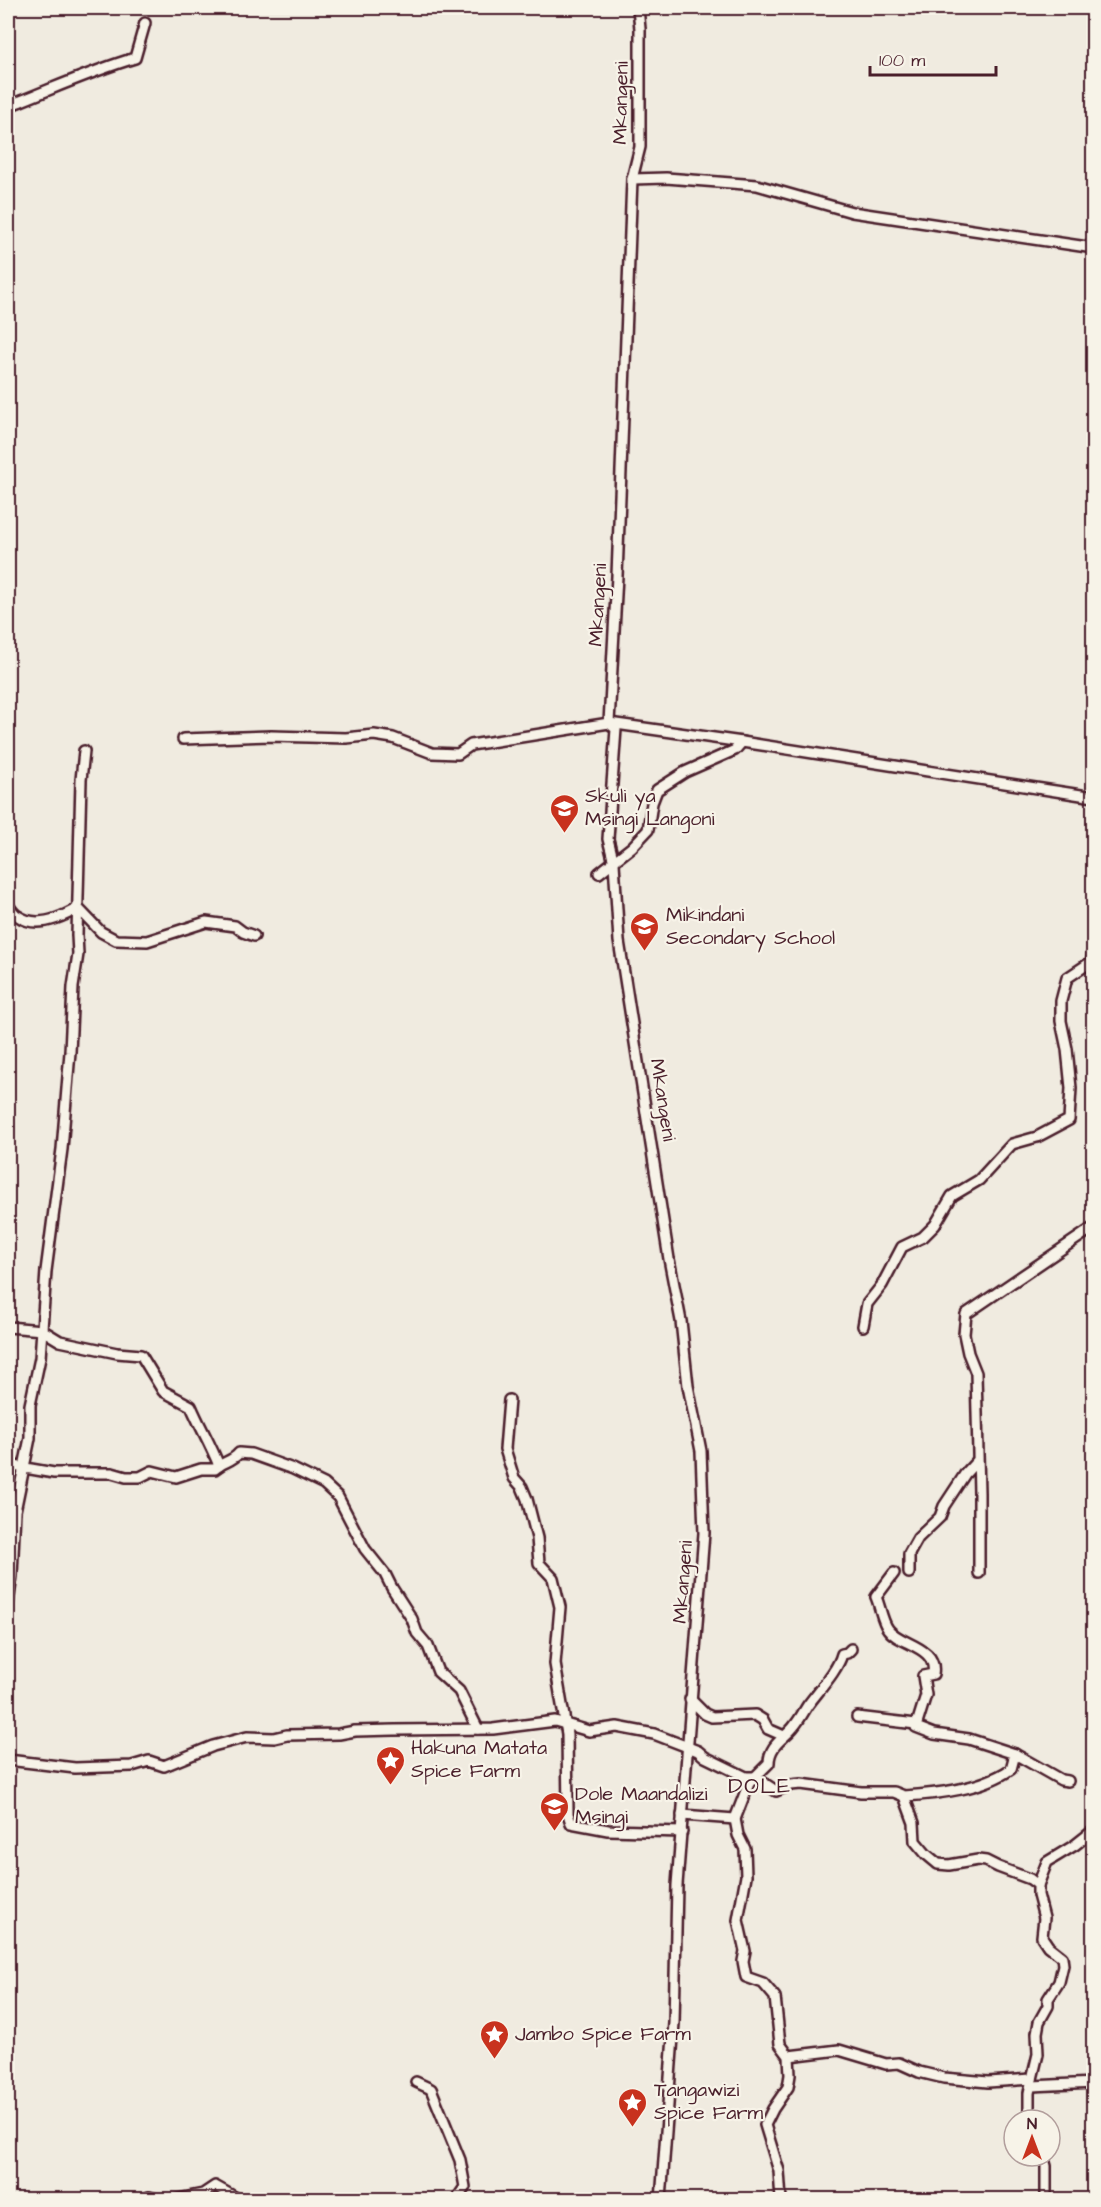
<svg xmlns="http://www.w3.org/2000/svg" width="1101" height="2207" font-family="'Architects Daughter',sans-serif">
<rect width="100%" height="100%" fill="#f0ebe0"/>
<filter id="ink" filterUnits="userSpaceOnUse"><feTurbulence type="fractalNoise" baseFrequency=".0167" numOctaves="2"/><feDisplacementMap in="SourceGraphic" scale="12" xChannelSelector="R" yChannelSelector="G"/><feConvolveMatrix kernelMatrix="1 2 1 2 8 2 1 2 1" color-interpolation-filters="sRGB"/></filter>
<g filter="url(#ink)">
<g fill="none" stroke-linecap="round" stroke-linejoin="round">
<defs>
<g id="minor">
<polyline points="638,8 640,29 640,147 632,179 617,576 609,723 616,729 608,839 614,863 619,941 669,1259 681,1321 688,1386 701,1451 704,1533 677,1885 674,2023 661,2200"/>
<path d="M8 106C50 90 91 71 135 58L145 23"/>
<polyline points="632,179 666,178 757,185 852,212 1094,248"/>
<polyline points="183,739 271,736 346,738 374,735 393,738 432,753 458,754 471,745 609,723 742,742 1094,797"/>
<polyline points="599,873 632,847 648,830 652,803 657,790 685,772 735,750 742,742"/>
<path d="M8 905C11 909 14 914 18 916 36 929 61 918 78 908L101 932 116 940 147 941 206 922 235 926 243 932 254 936"/>
<polyline points="1092,961 1094,939"/>
<polyline points="863,1326 867,1304 882,1285 902,1247 923,1237 935,1225 952,1196 979,1180 1012,1144 1037,1137 1069,1120 1071,1088 1067,1049 1061,1021 1061,1001 1067,978 1094,960"/>
<path d="M8 1327 42 1330 60 1341 117 1353 141 1355 163 1391 191 1406C200 1427 211 1445 219 1466"/>
<polyline points="509,1400 505,1449 514,1478 522,1487 527,1499 537,1538 539,1563 553,1578 560,1607 555,1664 567,1734 568,1814 571,1823 608,1830 682,1832"/>
<path d="M8 1465 54 1473H112L126 1477H140L152 1471 176 1477 201 1469H215C223 1461 232 1462 239 1453L251 1454 293 1469 324 1484 338 1497 365 1549 385 1574 392 1588 412 1619 417 1633 428 1646 438 1672 459 1691 478 1729"/>
<path d="M894 1573 876 1597C880 1606 882 1621 888 1629 899 1645 938 1646 933 1674L923 1676 926 1695 916 1727 934 1734 969 1739 1015 1754 1061 1780 1068 1781"/>
<polyline points="909,1573 909,1554 918,1538 940,1517 944,1506 965,1474 977,1461"/>
<polyline points="979,1573 979,1493 976,1373 968,1353 964,1334 966,1314 1094,1227"/>
<polyline points="8,1604 12,1576 15,1511 30,1438 30,1405 40,1358 46,1271 62,1149 70,1052 73,987 78,954 77,935 81,780 84,751"/>
<polyline points="690,1699 705,1714 712,1717 755,1715 763,1720 768,1729 784,1736"/>
<polyline points="857,1717 916,1724"/>
<path d="M8 1760 75 1768 132 1766 149 1761 164 1766 213 1746 247 1737 274 1738 287 1735 339 1734 355 1731 394 1730 493 1729 555 1721 589 1731 617 1727 654 1734 698 1751 705 1757 746 1777H755L776 1791 791 1785 801 1784 861 1792H894L904 1796C938 1794 983 1789 1011 1769L1015 1754"/>
<polyline points="904,1796 914,1823 915,1841 926,1854 938,1864 949,1865 978,1860 986,1861 998,1867 1030,1879 1038,1885 1038,1895 1044,1918 1042,1937 1048,1946 1062,1957 1063,1965 1059,1982 1048,1999 1048,2006 1039,2022 1037,2033 1038,2054 1032,2079"/>
<path d="M682 1815 735 1819 749 1783 769 1763C769 1744 786 1738 795 1725 800 1719 804 1711 808 1705 819 1690 838 1670 842 1654L847 1653 851 1649"/>
<polyline points="735,1819 738,1835 745,1849 746,1876 738,1920 745,1951 743,1961 746,1977 763,1983 775,1997 780,2044 789,2056 790,2075 788,2087 773,2109 765,2125 779,2171 781,2200"/>
<polyline points="1038,1885 1047,1862 1075,1845 1094,1830"/>
<polyline points="789,2056 839,2050 886,2064 899,2063 919,2072 944,2078 988,2082 1032,2079 1029,2093 1029,2120"/>
<polyline points="416,2082 431,2089 460,2160 465,2187 456,2200"/>
<polyline points="1032,2086 1094,2083"/>
<polyline points="1043,2156 1046,2166 1046,2200"/>
<polyline points="50,2200 56,2200"/>
<polyline points="117,2200 118,2200"/>
<polyline points="143,2200 149,2197 159,2200"/>
<polyline points="173,2200 203,2194 215,2186 240,2200"/>
<polyline points="390,2200 400,2200"/>
</g>
</defs>
<!-- minor casing -->
<use href="#minor" stroke="#4a1f2b" stroke-width="14"/>
<!-- minor -->
<use href="#minor" stroke="#f7f3e8" stroke-width="9"/>
</g>
</g>
<!-- icons -->
<defs>
<symbol id="school-pin" viewBox="-11 -11 22 30"><path d="M0 17L-7.5 6A9.5 9.5 0 1 1 7.5 6Z" fill="#c8321e" stroke="#f7f3e8"/><path d="M0-5L7-2L0 1L-7-2ZM-4 1L0 2.5L4 1V4Q0 6-4 4Z" fill="#fff"/></symbol>
<symbol id="sight-pin" viewBox="-11 -11 22 30"><path d="M0 17L-7.5 6A9.5 9.5 0 1 1 7.5 6Z" fill="#c8321e" stroke="#f7f3e8"/><path d="M0-6L1.8-2.2L6-1.7L2.9 1.2L3.7 5.4L0 3.3L-3.7 5.4L-2.9 1.2L-6-1.7L-1.8-2.2Z" fill="#fff"/></symbol>
</defs>
<g fill-rule="evenodd">
<use href="#school-pin" x="548" y="792" width="33" height="45"/>
<use href="#school-pin" x="628" y="910" width="33" height="45"/>
<use href="#sight-pin" x="374" y="1744" width="33" height="45"/>
<use href="#school-pin" x="538" y="1790" width="33" height="45"/>
<use href="#sight-pin" x="478" y="2018" width="33" height="45"/>
<use href="#sight-pin" x="616" y="2086" width="33" height="45"/>
</g>
<g text-anchor="middle" dominant-baseline="central" stroke-width="4.5" stroke-linejoin="round" paint-order="stroke">
<!-- street labels -->
<g font-size="20" fill="#4a1f2b" stroke="#f7f3e8">
<text transform="translate(621 103) rotate(-89)">Mkangeni</text>
<text transform="translate(598 605) rotate(-87)">Mkangeni</text>
<text transform="translate(663 1100) rotate(81)">Mkangeni</text>
<text transform="translate(683 1582) rotate(-86)">Mkangeni</text>
</g>
<!-- poi labels -->
<g font-size="20" fill="#4a1f2b" stroke="#f7f3e8" text-anchor="start">
<text x="585" y="796">Skuli ya<tspan x="585" dy="23">Msingi Langoni</tspan></text>
<text x="666" y="915">Mikindani<tspan x="666" dy="23">Secondary School</tspan></text>
<text x="411" y="1748">Hakuna Matata<tspan x="411" dy="23">Spice Farm</tspan></text>
<text x="575" y="1794">Dole Maandalizi<tspan x="575" dy="23">Msingi</tspan></text>
<text x="515" y="2034">Jambo Spice Farm</text>
<text x="654" y="2090">Tangawizi<tspan x="654" dy="23">Spice Farm</tspan></text>
</g>
<!-- quarter labels -->
<g font-size="22" letter-spacing="1.5" fill="#4a1f2b" stroke="#f7f3e8">
<text x="760" y="1786">DOLE</text>
</g>
</g>
<!-- margin -->
<rect width="1101" height="2207" fill="none" stroke="#f7f3e8" stroke-width="30"/>
<rect x="15" y="15" width="1071" height="2177" fill="none" stroke="#4a1f2b" stroke-width="2" filter="url(#ink)"/>
<!-- north arrow -->
<g transform="translate(1032 2138)"><circle r="28" fill="#f7f3e8" stroke="#b29e9c" stroke-width="1.5"/>
<path d="M0-4.5L10 22L0 15L-10 22Z" fill="#c8321e"/>
<text y="-9" font-size="16" font-weight="bold" text-anchor="middle" fill="#4a1f2b">N</text>
</g>
<!-- scale -->
<path d="M870 66v9h126v-9" fill="none" stroke="#4a1f2b" stroke-width="3"/>
<text x="879" y="66" font-size="18" fill="#4a1f2b" stroke="#f7f3e8" stroke-width="4.5" paint-order="stroke">100 m</text>
</svg>
